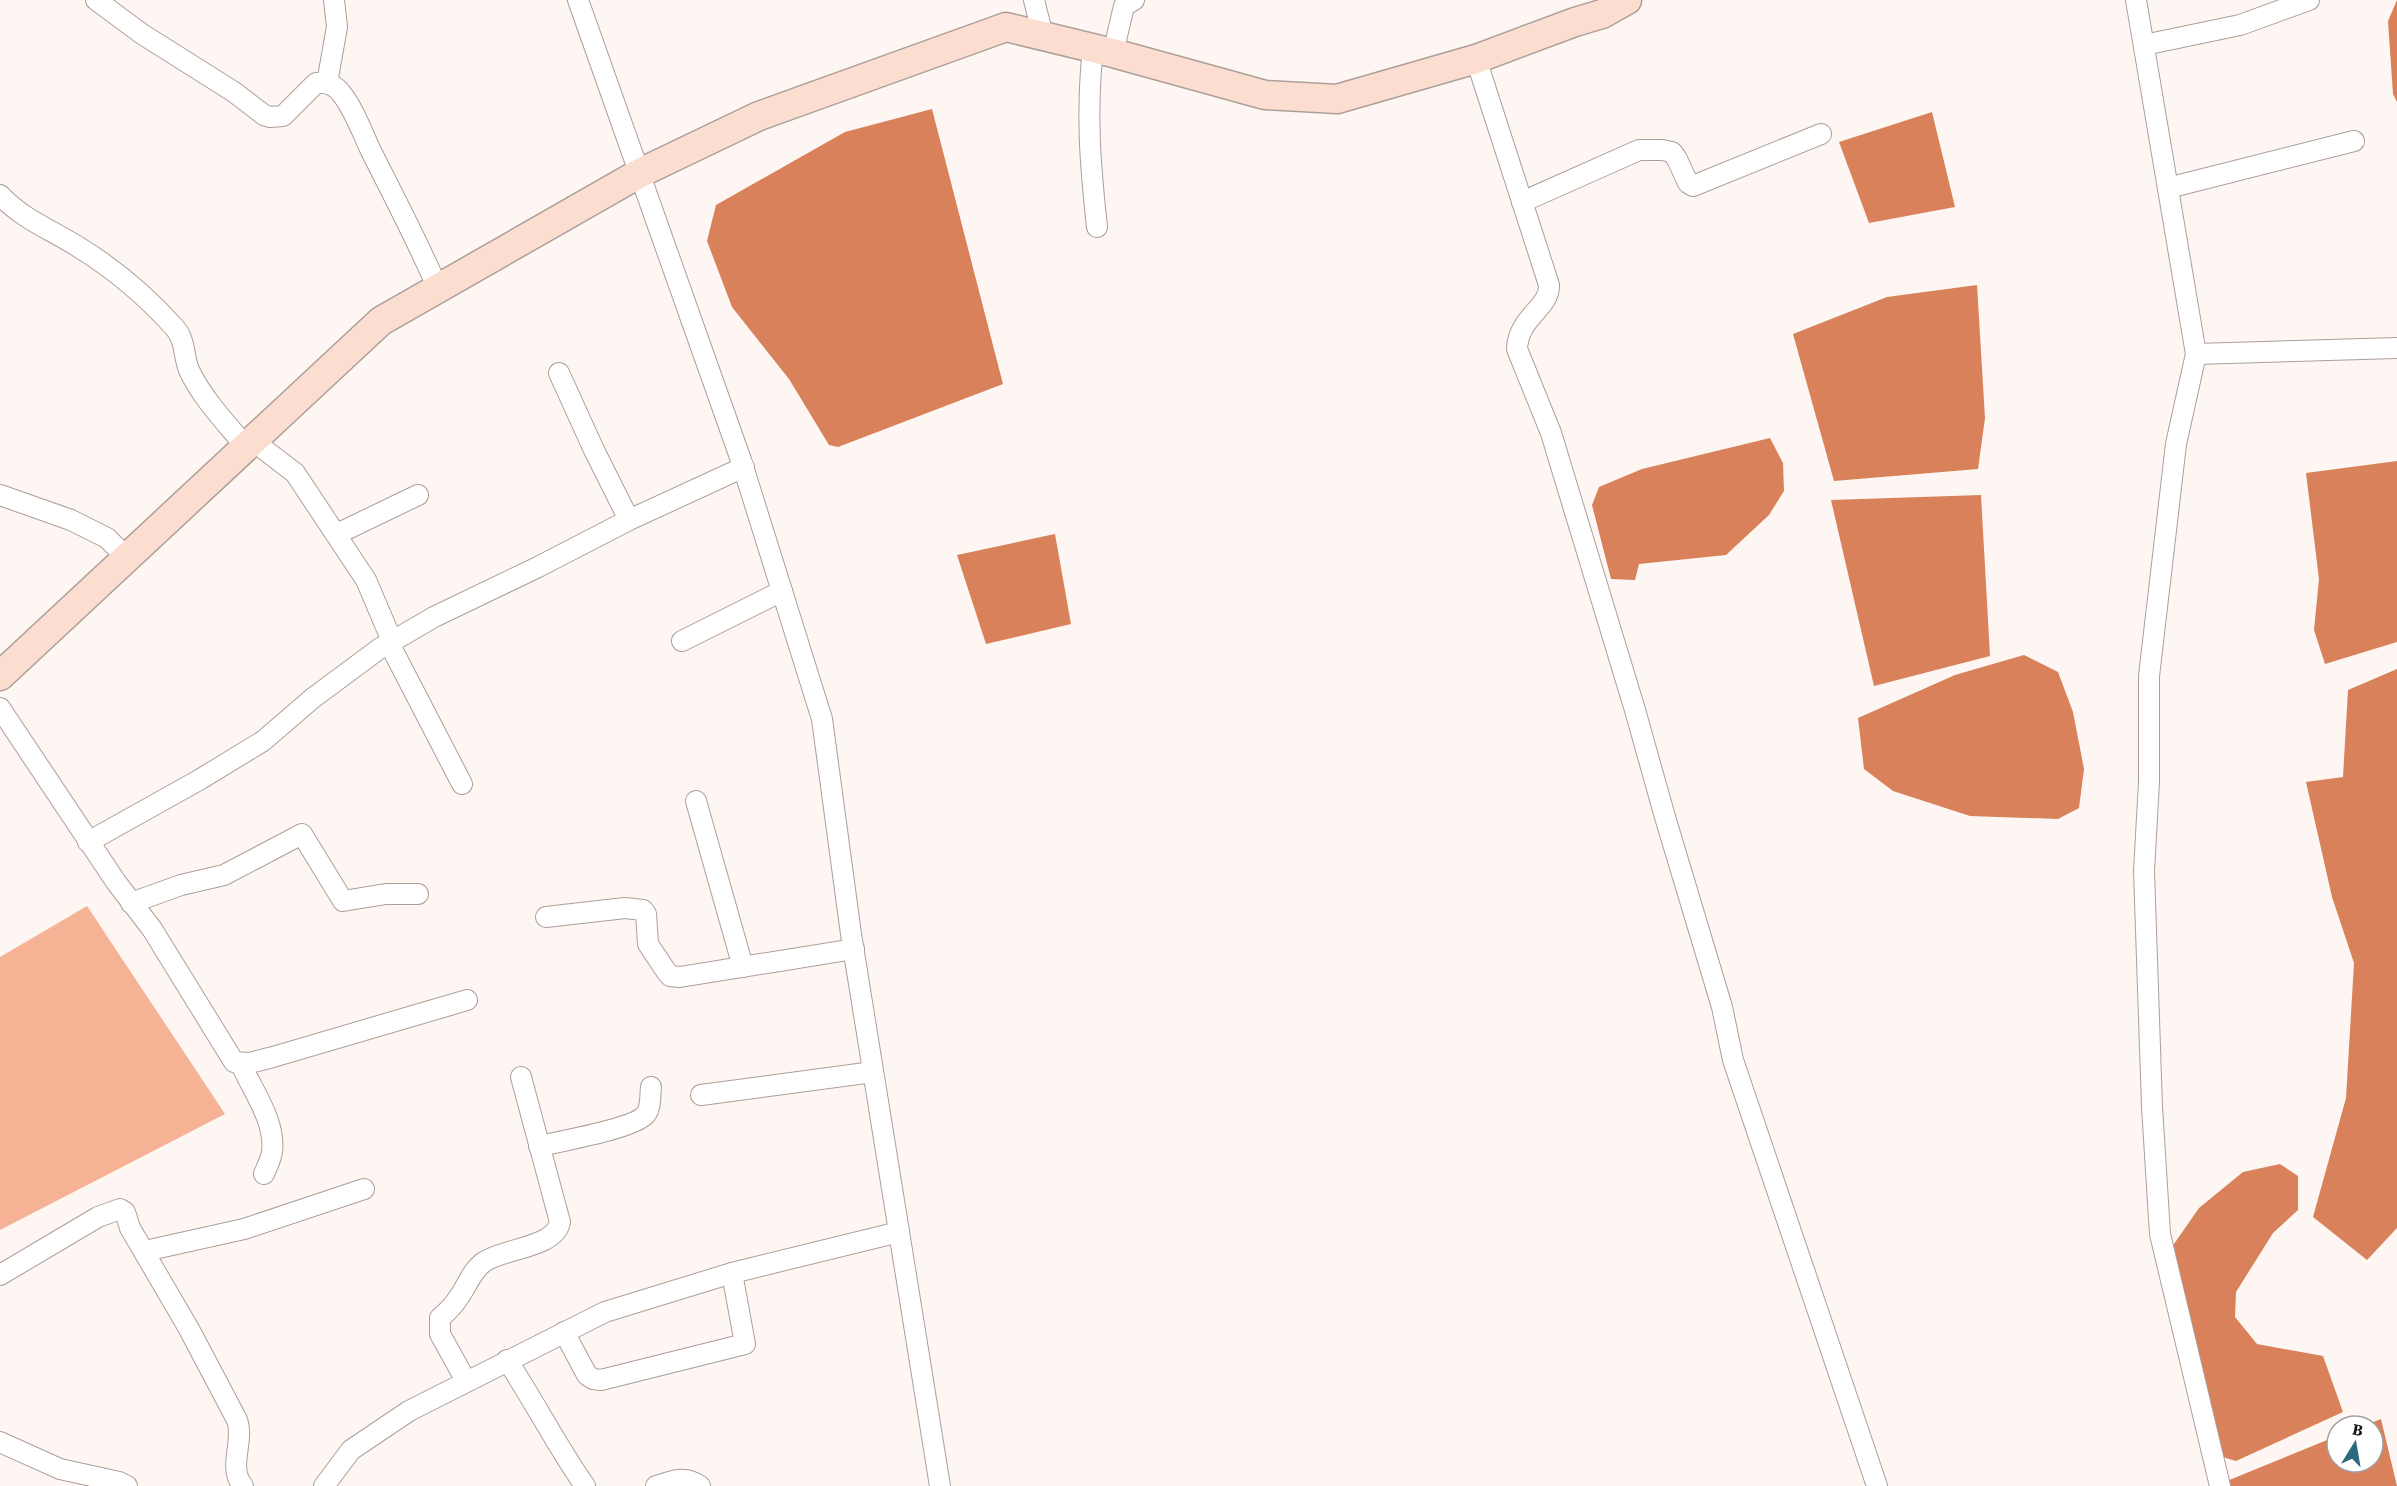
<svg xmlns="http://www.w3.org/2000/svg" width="2397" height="1486" font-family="'Source Serif 4',serif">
<rect width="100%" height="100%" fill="#fef6f2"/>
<!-- green -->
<polygon fill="#f6b294" points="87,906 225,1114 0,1230 0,957"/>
<!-- water -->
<g fill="#d8815a">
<polygon points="2397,0 2397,102 2393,94 2388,21"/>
<polygon points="932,109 1003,384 838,447 829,445 789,379 732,307 707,241 716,205 845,132"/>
<polygon points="1932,112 1955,207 1869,223 1839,142"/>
<polygon points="1977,285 1985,418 1978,469 1834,481 1793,334 1887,297"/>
<polygon points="1770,438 1783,463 1784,491 1769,515 1726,555 1639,564 1635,580 1611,579 1592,505 1599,487 1642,469"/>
<polygon points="2397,461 2397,642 2325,664 2314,630 2319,579 2306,473"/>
<polygon points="1981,495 1990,656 1874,686 1831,500"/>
<polygon points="1055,534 1071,624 986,644 957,555"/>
<polygon points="2024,655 2058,672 2073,712 2084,769 2079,808 2058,819 1970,816 1893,791 1864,769 1858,718 1955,675"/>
<polygon points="2397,669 2397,1228 2367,1260 2313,1217 2346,1098 2354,963 2332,897 2306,782 2343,777 2348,690"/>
<polygon points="2280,1164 2298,1176 2298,1210 2273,1233 2236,1292 2235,1317 2257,1344 2323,1356 2343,1412 2236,1461 2219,1456 2167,1254 2199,1208 2243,1172"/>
<polygon points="2381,1419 2397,1486 2222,1486 2222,1483 2337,1436 2337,1462 2373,1462 2373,1426 2363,1426"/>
</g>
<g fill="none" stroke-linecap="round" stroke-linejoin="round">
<defs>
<g id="street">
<path d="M96 0 142 34 234 92 264 115 270 117 283 116 316 83C326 82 335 85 341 93 354 109 362 132 371 151 394 197 418 242 438 289"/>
<polyline points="578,0 741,460 822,719 851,934 940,1486"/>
<polyline points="1034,0 1043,36"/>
<polyline points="2136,0 2196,354 2397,348"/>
<polyline points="2144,45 2240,25 2309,0"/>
<path d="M1093 48C1086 112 1090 163 1097 227"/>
<polyline points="1113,53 1124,6 1134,0"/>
<path d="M1476 59 1549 285C1550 308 1518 317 1517 349L1551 433 1635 710 1665 817 1722 1007 1733 1060 1877 1486"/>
<polyline points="327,83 337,27 334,0"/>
<polyline points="2168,188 2354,141"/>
<path d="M0 195C22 219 52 230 80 248 114 269 147 297 174 327 186 340 183 355 189 370 202 398 226 423 246 447"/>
<polyline points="1522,202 1639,150 1662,150 1672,152 1677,159 1688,183 1693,186 1821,134"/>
<polyline points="2196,354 2176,444 2149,676 2149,782 2144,871 2152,1107 2160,1234 2220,1486"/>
<polyline points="559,373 594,450 629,520"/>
<polyline points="253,441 295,473 366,580 392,641"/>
<polyline points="0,495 71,520 107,538 127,558"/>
<polyline points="337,534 418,495"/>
<polyline points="682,641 782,591"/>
<polyline points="389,643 462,784"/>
<polyline points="0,708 116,882 152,929 234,1062 250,1063 273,1057 467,1000"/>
<polyline points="696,801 743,967"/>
<polyline points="88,842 199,780 263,741 313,698 379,649 434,617 538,567 629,520 744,467"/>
<polyline points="131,903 181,885 224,875 302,834 343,901 386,894 418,894"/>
<polyline points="546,917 625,908 643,910 646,914 648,944 666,971 670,976 680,977 854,949"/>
<path d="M241 1064C252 1090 276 1121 272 1152 271 1159 267 1167 264 1174"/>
<polyline points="701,1095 873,1072"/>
<path d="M539 1146C558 1142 636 1128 646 1114 651 1108 650 1095 651 1087"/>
<polyline points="145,1251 244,1229 364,1189"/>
<path d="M0 1275 98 1217 120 1209 125 1212 130 1228 189 1329 237 1420C245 1441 227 1467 243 1486"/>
<polyline points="564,1332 587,1375 593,1379 601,1380 745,1344 732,1273"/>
<path d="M507 1360C534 1401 557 1446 585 1486"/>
<path d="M466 1381 440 1334V1318C447 1312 454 1305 459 1297 467 1286 472 1270 484 1262 504 1248 555 1248 560 1222L521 1077"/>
<polyline points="0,1442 60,1469 119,1482 127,1486"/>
<polyline points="324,1486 351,1450 409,1411 605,1312 732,1273 899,1232"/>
<path d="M656 1486C673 1481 684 1475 700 1486"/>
</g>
<polyline id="secondary" points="0,676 381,321 640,173 759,116 1006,27 1113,53 1265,95 1337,99 1476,59 1575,22 1602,14 1627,0"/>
</defs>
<!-- street casing -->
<use href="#street" stroke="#ac9f9a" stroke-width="22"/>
<!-- secondary casing -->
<use href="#secondary" stroke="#ac9f9a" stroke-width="31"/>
<!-- street -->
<use href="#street" stroke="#fff" stroke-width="20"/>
<!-- secondary -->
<use href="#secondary" stroke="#fcded1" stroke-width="28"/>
</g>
<!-- north arrow -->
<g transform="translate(2355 1444) rotate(11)"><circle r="28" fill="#ffffff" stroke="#a2a1a0" stroke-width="1.5"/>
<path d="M0-4.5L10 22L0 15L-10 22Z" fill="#2b697f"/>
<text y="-9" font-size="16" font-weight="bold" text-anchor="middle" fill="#171311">B</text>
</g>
</svg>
